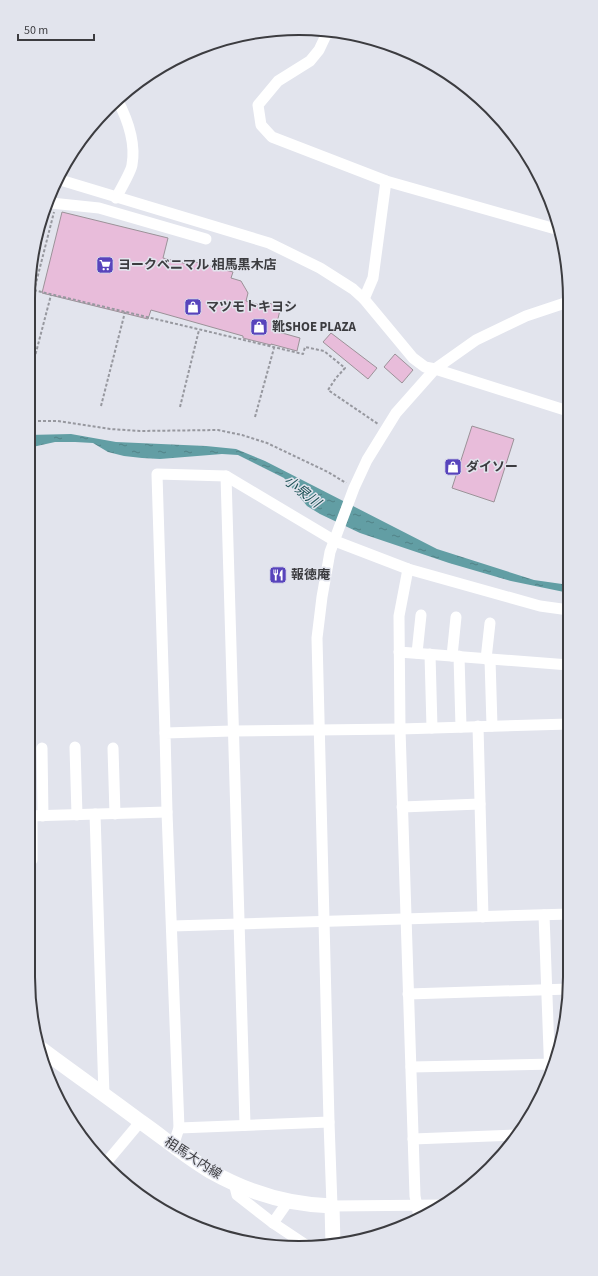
<svg xmlns="http://www.w3.org/2000/svg" width="598" height="1276" font-family="'Source Sans 3','Noto Sans JP',sans-serif">
<defs>
<pattern id="water-ripples" width="26" height="14" patternUnits="userSpaceOnUse"><rect width="26" height="14" fill="#629ea4"/><path d="M2 4q2-2 4 0t4 0M15 11q2-2 4 0t4 0" fill="none" stroke="#528287"/></pattern>
</defs>
<rect width="100%" height="100%" fill="#e2e4ed"/>
<!-- water -->
<polygon fill="url(#water-ripples)" points="71,434 116,442 206,446 236,449 265,461 437,549 534,580 569,585 569,593 511,581 449,563 360,533 320,514 307,506 284,478 238,455 222,454 160,459 142,458 124,456 108,452 93,443 75,442 55,442 28,448 28,435"/>
<!-- building -->
<g fill="#e8bcda" stroke="#9b9298">
<polygon points="62,212 168,238 163,258 191,265 192,261 233,272 231,278 241,281 248,293 246,301 263,306 264,302 281,306 275,331 300,338 297,351 271,344 271,345 243,338 243,336 151,310 148,319 42,293"/>
<polygon points="331,333 377,368 368,379 323,342"/>
<polygon points="395,354 413,370 402,383 384,367"/>
<polygon points="472,426 514,439 494,502 452,488"/>
</g>
<g fill="none" stroke-linecap="round" stroke-linejoin="round">
<!-- path -->
<g stroke="#97989f" stroke-width="2" stroke-dasharray="3 2" stroke-linecap="butt">
<polyline points="29,289 303,354 305,347 324,351 345,368 336,378 328,390 378,424"/>
<polyline points="34,291 54,212"/>
<polyline points="28,383 51,295"/>
<polyline points="101,406 125,312"/>
<polyline points="180,407 199,330"/>
<polyline points="255,417 274,348"/>
<polyline points="28,421 58,421 110,429 140,431 218,430 242,435 267,443 328,472 346,483"/>
</g>
<!-- minor -->
<g stroke="#fff" stroke-width="11">
<polyline points="328,31 319,50 310,61 278,81 258,105 261,125 272,137 386,181 559,230"/>
<polyline points="57,179 269,243 320,268 353,289 364,299 413,358 425,367 435,369 568,411"/>
<path d="M116 198C120 190 131 172 132 165 136 143 127 118 117 99"/>
<polyline points="51,203 99,208 206,239"/>
<polyline points="364,299 373,278 386,181"/>
<polyline points="226,476 245,1125"/>
<polyline points="408,569 399,616 400,729 415,1196 419,1217"/>
<polyline points="399,652 569,665"/>
<polyline points="417,653 421,615"/>
<polyline points="430,654 432,728"/>
<polyline points="452,656 456,617"/>
<polyline points="459,656 461,727"/>
<polyline points="486,659 490,623"/>
<polyline points="490,659 492,726"/>
<polyline points="478,726 483,917"/>
<polyline points="165,733 157,474 226,476 335,541 408,569 540,606 569,610"/>
<polyline points="75,747 77,815"/>
<polyline points="42,748 43,816"/>
<polyline points="113,748 115,814"/>
<polyline points="402,807 480,804"/>
<polyline points="95,814 104,1095"/>
<polyline points="28,816 167,812"/>
<polyline points="32,816 32,860"/>
<polyline points="544,915 550,1078"/>
<polyline points="172,926 570,914"/>
<polyline points="408,994 569,989"/>
<polyline points="411,1067 554,1064"/>
<polyline points="179,1128 329,1122"/>
<polyline points="413,1139 515,1135"/>
<polyline points="173,1146 179,1128 167,812 165,733 232,731 400,729 569,724"/>
<polyline points="105,1164 141,1121"/>
<polyline points="234,1183 237,1195 273,1223 309,1247"/>
<polyline points="443,1205 332,1206 329,1122 317,638 322,597 330,552 354,488 367,460 396,413 435,369 476,340 526,316 568,302"/>
<polyline points="273,1223 289,1200"/>
</g>
<!-- major -->
<path stroke="#fff" stroke-width="15" d="M40 1048C73 1073 108 1097 141 1122 164 1138 186 1157 210 1171 247 1192 290 1205 332 1206L333 1245"/>
</g>
<!-- icons -->
<defs>
<symbol id="supermarket-square" viewBox="-11 -11 22 22"><rect x="-9" y="-9" width="18" height="18" rx="4" fill="#5844bc" stroke="#e2e4ed"/><path d="M-6-5.5h2.5l.6 2H6L4.5 2H-2.5L-4.4-4H-6ZM-1.5 3.2a1.3 1.3 0 1 0 .1 0ZM3 3.2a1.3 1.3 0 1 0 .1 0Z" fill="#fff"/></symbol>
<symbol id="shop-square" viewBox="-11 -11 22 22"><rect x="-9" y="-9" width="18" height="18" rx="4" fill="#5844bc" stroke="#e2e4ed"/><path d="M-5-2.5h2.3a2.7 3.5 0 0 1 5.4 0H5L5.5 6h-11ZM-1.5-2.5h3a1.5 2.3 0 0 0-3 0Z" fill="#fff"/></symbol>
<symbol id="restaurant-square" viewBox="-11 -11 22 22"><rect x="-9" y="-9" width="18" height="18" rx="4" fill="#5844bc" stroke="#e2e4ed"/><path d="M-5-6h1v4h1v-4h1v4h1v-4h1v5L-1.5 .5V6h-2V.5L-5-1ZM5-6V6H3V1.5H1.5Q1.5-4 5-6Z" fill="#fff"/></symbol>
</defs>
<g fill-rule="evenodd">
<use href="#supermarket-square" x="95" y="255" width="20" height="20"/>
<use href="#shop-square" x="183" y="297" width="20" height="20"/>
<use href="#shop-square" x="249" y="317" width="20" height="20"/>
<use href="#shop-square" x="443" y="457" width="20" height="20"/>
<use href="#restaurant-square" x="268" y="565" width="20" height="20"/>
</g>
<g text-anchor="middle" dominant-baseline="central" stroke-width="3" stroke-linejoin="round" paint-order="stroke">
<!-- poi labels -->
<g font-size="13" font-weight="bold" fill="#3c3c40" stroke="#e2e4ed" text-anchor="start">
<text x="118" y="265">ヨークベニマル 相馬黒木店</text>
<text x="206" y="307">マツモトキヨシ</text>
<text x="272" y="327">靴SHOE PLAZA</text>
<text x="466" y="467">ダイソー</text>
<text x="291" y="575">報徳庵</text>
</g>
<!-- street labels -->
<g font-size="13" fill="#3c3c40" stroke="#e2e4ed">
<text transform="translate(193 1158) rotate(33)">相馬大内線</text>
</g>
<!-- water labels -->
<g font-size="14" font-style="italic" fill="#1c5156" stroke="#e2e4ed">
<text transform="translate(302 492) rotate(38)">小泉川</text>
</g>
</g>
<!-- crop -->
<path d="M0 0H598V1276H0ZM299 35H299A264 264 0 0 1 563 299V977A264 264 0 0 1 299 1241H299A264 264 0 0 1 35 977V299A264 264 0 0 1 299 35Z" fill="#e2e4ed" fill-rule="evenodd"/>
<path fill="none" stroke="#3c3c40" stroke-width="2" d="M299 35H299A264 264 0 0 1 563 299V977A264 264 0 0 1 299 1241H299A264 264 0 0 1 35 977V299A264 264 0 0 1 299 35Z"/>
<!-- scale -->
<path d="M18 34v6h76v-6" fill="none" stroke="#3c3c40" stroke-width="2"/>
<text x="24" y="34" font-size="12" fill="#3c3c40" stroke="#e2e4ed" stroke-width="3" paint-order="stroke">50 m</text>
</svg>
